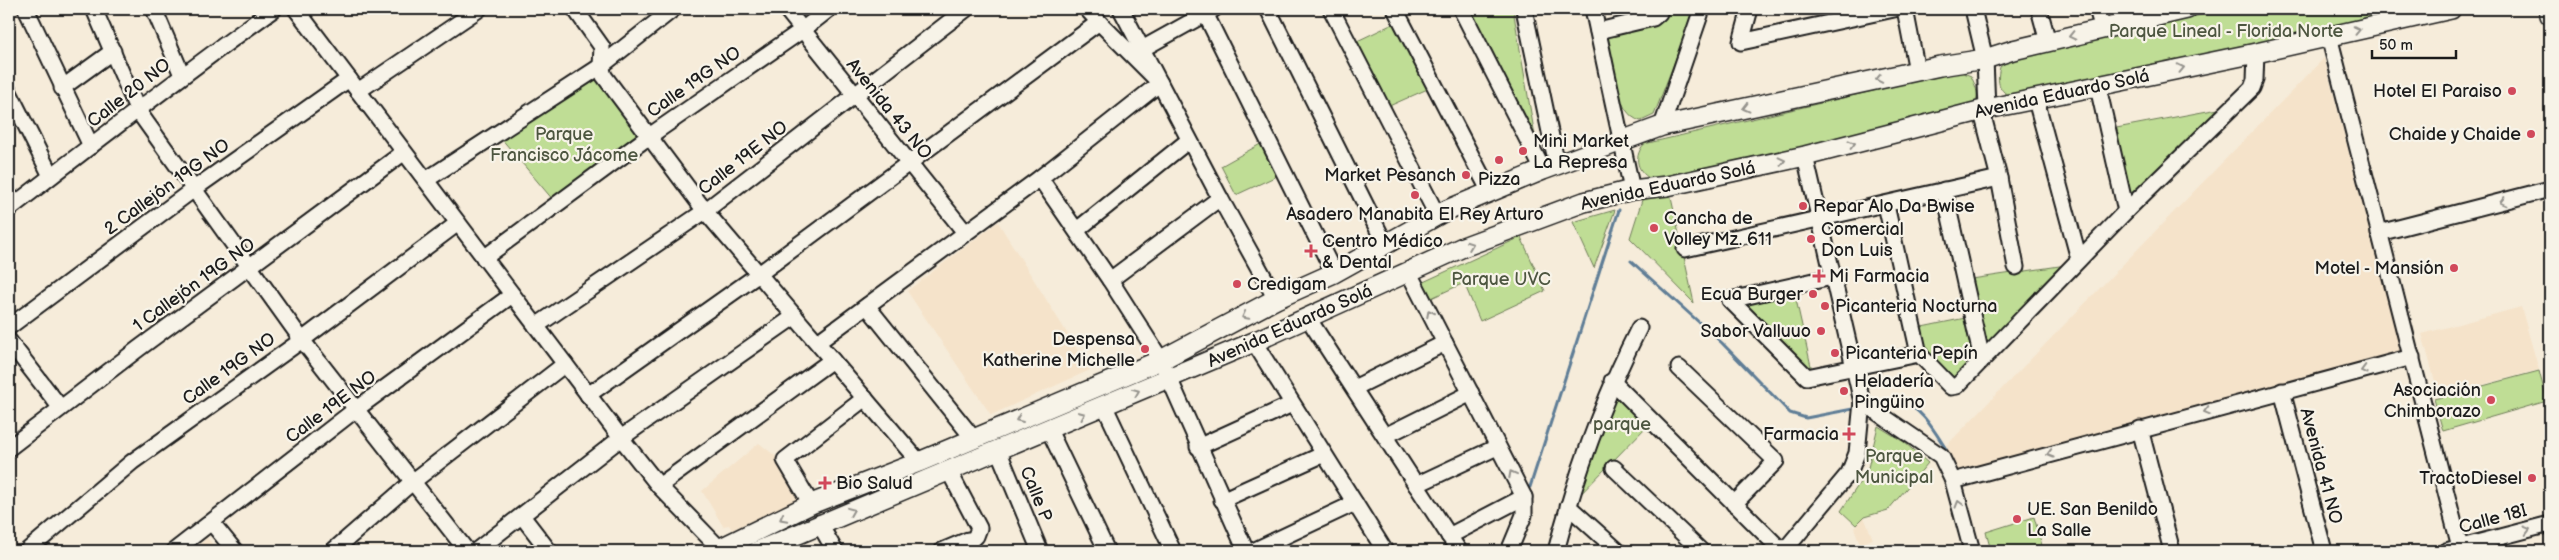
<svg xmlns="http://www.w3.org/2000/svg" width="2559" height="560" font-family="'Balsamiq Sans',sans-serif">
<rect width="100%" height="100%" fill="#f6ecda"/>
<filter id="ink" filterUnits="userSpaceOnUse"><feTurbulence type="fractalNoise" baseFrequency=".02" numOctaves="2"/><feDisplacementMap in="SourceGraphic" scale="10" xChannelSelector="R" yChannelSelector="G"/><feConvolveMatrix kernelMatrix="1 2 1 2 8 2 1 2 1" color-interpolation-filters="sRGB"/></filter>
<g filter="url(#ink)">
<!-- built -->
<g fill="#f5e3ca">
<polygon points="2324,58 2402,355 1954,472 1946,446"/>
<polygon points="998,222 1090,370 991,415 907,291"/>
<polygon points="2521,307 2539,370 2439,396 2422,334"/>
<polygon points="759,443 779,459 803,498 732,530 729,525 723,526 702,491"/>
<polygon points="1864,517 1873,539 1860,544 1854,528"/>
<polygon points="207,538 218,551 192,551"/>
</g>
<!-- green -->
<g fill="#bfdd95" stroke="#6e7c58">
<polygon points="1483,9 1513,9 1537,148 1470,15"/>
<path d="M1665 9H1674L1693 14 1654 115 1641 121C1614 115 1612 58 1607 34Z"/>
<path d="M2227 9H2416L2019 100C2002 94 1995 87 2000 67L2010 59Z"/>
<polygon points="1397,22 1432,87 1387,107 1353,43"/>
<path d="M1959 71 1971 76C1977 89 1981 98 1971 109L1657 182C1639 175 1631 160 1644 144Z"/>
<polygon points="597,73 642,136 554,201 500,137"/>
<polygon points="2229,107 2127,208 2111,129"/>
<polygon points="1264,142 1279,175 1236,195 1221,166"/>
<polygon points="1670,193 1694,303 1630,238 1642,200"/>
<polygon points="1615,210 1594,268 1573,222"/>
<polygon points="1521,237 1545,291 1480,321 1464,283 1427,300 1419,284"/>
<polygon points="2073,264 1953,385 1923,352 1917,328 1975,316 1965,280"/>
<polygon points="1793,286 1813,375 1733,299"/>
<polygon points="2539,371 2547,401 2443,431 2434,399"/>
<polygon points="1614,388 1649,424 1570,505"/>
<polygon points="1878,426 1904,442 1928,463 1888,510 1864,517 1856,525 1841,511 1867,472"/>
<polygon points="2034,517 2043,549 2034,551 1991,551 1986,532"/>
</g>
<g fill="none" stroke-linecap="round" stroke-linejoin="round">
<!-- stream -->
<g stroke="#5e7d96" stroke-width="3">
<polyline points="1631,261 1722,343 1790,413 1806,418 1858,408"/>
<path d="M1874 404C1882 402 1892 398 1901 401 1921 407 1935 432 1946 449"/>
<polyline points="1530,487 1619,210"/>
</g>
<defs>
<g id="minor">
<polyline points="26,9 91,146"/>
<polyline points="94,9 138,111 302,340 467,551"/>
<polyline points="154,9 182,75"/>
<polyline points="296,9 621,438 659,486 722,551"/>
<polyline points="575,9 602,47 601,66 604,76 705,211 919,462"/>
<polyline points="786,9 964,231"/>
<polyline points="1087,9 1099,22"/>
<polyline points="1121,9 1220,198 1276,299"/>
<polyline points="1203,9 1334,273"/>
<polyline points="1268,9 1385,244"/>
<polyline points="1331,9 1437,215"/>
<polyline points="1395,9 1490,192"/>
<polyline points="1461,9 1543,170"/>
<polyline points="1524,9 1557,165"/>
<polyline points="1593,9 1632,190"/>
<polyline points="1750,9 1741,42 1894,9"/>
<polyline points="1905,9 1917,71"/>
<polyline points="2039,9 2048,42"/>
<polyline points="2097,9 2103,29"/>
<polyline points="1598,31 1653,18 1659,13 1660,9"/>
<polyline points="2329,36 2461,551"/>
<polyline points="1142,49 1214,9"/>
<polyline points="2098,87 2126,211"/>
<polyline points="62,88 113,51"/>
<polyline points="358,91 479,9"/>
<polyline points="9,92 51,176"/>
<polyline points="2036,100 2079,259"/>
<polyline points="1662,126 1702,9"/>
<polyline points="1040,178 1110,280 1161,360 1246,551"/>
<polyline points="1999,178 2016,267"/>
<polyline points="426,180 601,66 673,9"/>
<polyline points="1944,190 1982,359"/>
<path d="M9 209C97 141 184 73 274 9"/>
<polyline points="1077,230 1189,140"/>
<polyline points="2379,233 2550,189"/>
<polyline points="1685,249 1999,178 1984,120 1987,109 1985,59 1973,9"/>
<polyline points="484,258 648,137 801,31 829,9"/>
<polyline points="1409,273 1524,497 1524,515 1509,551"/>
<polyline points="1110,280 1220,198"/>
<polyline points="1730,300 1807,377 1919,354 1886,205"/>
<polyline points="1730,300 1832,277"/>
<polyline points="867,306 973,438"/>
<polyline points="1308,318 1459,551"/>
<polyline points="536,326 705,211 966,9"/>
<polyline points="9,327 194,189 349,79"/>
<polyline points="9,341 60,407"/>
<polyline points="1254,342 1385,551"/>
<polyline points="1919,354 1951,387 1957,386 2126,211 2252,88 2255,80 2256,53"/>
<polyline points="1679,368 1776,461 1734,504"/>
<polyline points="1612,381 1782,551"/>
<polyline points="1354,388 1445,343"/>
<polyline points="2282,391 2324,551"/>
<polyline points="588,395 759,274 1099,22 1160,83 1040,178 818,342"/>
<polyline points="1862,402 1941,456 1953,481 1972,551"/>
<polyline points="1104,405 1173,551"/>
<polyline points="2140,429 2172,551"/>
<polyline points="1049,430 1107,551"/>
<polyline points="1385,436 1471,393"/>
<polyline points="1198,447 1292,404"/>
<polyline points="9,448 138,349 403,153"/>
<polyline points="998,450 1040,551"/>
<polyline points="1614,468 1701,551"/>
<polyline points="949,471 979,528 976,536 961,551"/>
<polyline points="1953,481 2412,357"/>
<polyline points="1416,485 1497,447"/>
<polyline points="659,486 832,360"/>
<polyline points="1222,500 1324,454"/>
<polyline points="811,504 785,460 865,398"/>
<polyline points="1568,506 1618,551"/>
<polyline points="522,516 549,551"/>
<polyline points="212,523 235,551"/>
<polyline points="819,523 835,551"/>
<polyline points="1449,536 1524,497"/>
<polyline points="27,551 132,462 302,340 458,223"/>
<polyline points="174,551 355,410 512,295"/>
<polyline points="333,551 411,483 565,364"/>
<polyline points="476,551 621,438 795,316"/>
<polyline points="942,551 968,540"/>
<polyline points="1253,551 1355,503"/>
<path d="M1556 551C1576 475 1603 399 1639 328"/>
<polyline points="1784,551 1849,473 1857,453 1862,402 1805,156"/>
<polyline points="2446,551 2550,524"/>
</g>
<g id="major">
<polyline points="2549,9 2550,15"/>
<polyline points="715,551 811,504 919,462 1161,360 1276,299 1334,273 1447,210 1543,170 1662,126 1940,66 1985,59 2013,50 2187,9"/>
<polyline points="758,551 1254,342 1463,247 1584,202 1632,190 1667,186 1805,156 1987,109 2256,53 2451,9"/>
</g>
</defs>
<!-- minor casing -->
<use href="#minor" stroke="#1c1c1c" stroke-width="19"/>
<!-- major casing -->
<use href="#major" stroke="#1c1c1c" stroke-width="22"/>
<!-- minor -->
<use href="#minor" stroke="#f7f3e8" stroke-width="15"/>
<!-- major -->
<use href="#major" stroke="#f7f3e8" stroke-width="19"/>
</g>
<!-- one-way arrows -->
<defs><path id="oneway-chevron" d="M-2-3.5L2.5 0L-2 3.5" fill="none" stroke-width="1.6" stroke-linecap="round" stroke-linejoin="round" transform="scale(1.25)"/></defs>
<g stroke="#94928c">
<use href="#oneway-chevron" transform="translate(2357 30) rotate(-12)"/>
<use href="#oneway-chevron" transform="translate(2072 36) rotate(167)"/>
<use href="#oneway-chevron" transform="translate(2181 68) rotate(-12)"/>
<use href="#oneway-chevron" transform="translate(1879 79) rotate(169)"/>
<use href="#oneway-chevron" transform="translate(1746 108) rotate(166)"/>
<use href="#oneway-chevron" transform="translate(1852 144) rotate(-14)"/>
<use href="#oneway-chevron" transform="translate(1782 161) rotate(-13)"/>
<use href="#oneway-chevron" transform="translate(2503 202) rotate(166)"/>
<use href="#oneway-chevron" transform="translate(1470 245) rotate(-21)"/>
<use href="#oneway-chevron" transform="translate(1430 313) rotate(-117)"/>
<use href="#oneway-chevron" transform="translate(1245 316) rotate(152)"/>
<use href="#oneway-chevron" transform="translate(2364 370) rotate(165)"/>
<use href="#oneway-chevron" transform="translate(1136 392) rotate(-22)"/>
<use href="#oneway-chevron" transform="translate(2207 411) rotate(165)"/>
<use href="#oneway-chevron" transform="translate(1082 415) rotate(-24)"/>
<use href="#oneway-chevron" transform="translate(1019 419) rotate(157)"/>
<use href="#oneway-chevron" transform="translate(2050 454) rotate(164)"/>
<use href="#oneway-chevron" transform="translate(1512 474) rotate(-118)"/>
<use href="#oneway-chevron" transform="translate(1959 504) rotate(-106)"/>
<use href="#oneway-chevron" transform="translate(851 511) rotate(-22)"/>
<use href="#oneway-chevron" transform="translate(783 518) rotate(152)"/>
<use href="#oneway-chevron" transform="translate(2527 530) rotate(-15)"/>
</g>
</g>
<!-- markers -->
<g fill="#d1495b" stroke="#f7f3e8" stroke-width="2">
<circle cx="2512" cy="91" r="5"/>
<circle cx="2531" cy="134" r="5"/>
<circle cx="1523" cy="151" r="5"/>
<circle cx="1499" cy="160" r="5"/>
<circle cx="1466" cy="175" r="5"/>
<circle cx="1415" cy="195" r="5"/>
<circle cx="1803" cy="206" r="5"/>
<circle cx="1654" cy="228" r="5"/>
<circle cx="1811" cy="239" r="5"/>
<path d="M1308.5 243.5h5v5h5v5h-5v5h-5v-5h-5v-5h5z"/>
<circle cx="2454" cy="268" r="5"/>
<path d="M1816.5 268.5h5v5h5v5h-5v5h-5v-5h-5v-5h5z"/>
<circle cx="1237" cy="284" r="5"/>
<circle cx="1813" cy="294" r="5"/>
<circle cx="1825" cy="306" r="5"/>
<circle cx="1821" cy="331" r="5"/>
<circle cx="1145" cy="349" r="5"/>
<circle cx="1835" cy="353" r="5"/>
<circle cx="1844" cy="391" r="5"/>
<circle cx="2491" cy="400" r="5"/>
<path d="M1846.5 426.5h5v5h5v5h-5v5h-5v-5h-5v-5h5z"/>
<circle cx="2532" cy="478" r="5"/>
<path d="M822.5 475.5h5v5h5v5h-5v5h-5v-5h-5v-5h5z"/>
<circle cx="2017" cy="519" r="5"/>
</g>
<g text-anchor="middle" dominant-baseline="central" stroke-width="4.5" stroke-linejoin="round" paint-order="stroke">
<!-- park labels -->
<g font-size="18" fill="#4d5640" stroke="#f7f3e8">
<text x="2226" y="31">Parque Lineal - Florida Norte</text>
<text x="564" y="134">Parque<tspan x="564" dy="21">Francisco Jácome</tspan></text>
<text x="1501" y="279">Parque UVC</text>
<text x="1622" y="424">parque</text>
<text x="1894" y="456">Parque<tspan x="1894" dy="21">Municipal</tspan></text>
</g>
<!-- street labels -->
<g font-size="18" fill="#1c1c1c" stroke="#f7f3e8">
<text transform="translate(694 82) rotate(-35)">Calle 19G NO</text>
<text transform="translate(129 93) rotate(-38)">Calle 20 NO</text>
<text transform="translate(2062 94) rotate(-12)">Avenida Eduardo Solá</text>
<text transform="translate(889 109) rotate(51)">Avenida 43 NO</text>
<text transform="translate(743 158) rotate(-38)">Calle 19E NO</text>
<text transform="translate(1668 186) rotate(-12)">Avenida Eduardo Solá</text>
<text transform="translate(167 187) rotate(-36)">2 Callejón 19G NO</text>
<text transform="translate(194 285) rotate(-36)">1 Callejón 19G NO</text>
<text transform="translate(1290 326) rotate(-24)">Avenida Eduardo Solá</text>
<text transform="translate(229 369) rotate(-36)">Calle 19G NO</text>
<text transform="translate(331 407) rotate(-37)">Calle 19E NO</text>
<text transform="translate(2321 466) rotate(75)">Avenida 41 NO</text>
<text transform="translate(1036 494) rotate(68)">Calle P</text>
<text transform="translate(2493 519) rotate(-15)">Calle 18I</text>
</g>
<!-- poi labels -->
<g font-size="18" fill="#1c1c1c" stroke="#f7f3e8" text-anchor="start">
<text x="2502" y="91" text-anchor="end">Hotel El Paraiso</text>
<text x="2521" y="134" text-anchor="end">Chaide y Chaide</text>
<text x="1533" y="141">Mini Market<tspan x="1533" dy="21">La Represa</tspan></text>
<text x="1456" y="175" text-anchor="end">Market Pesanch</text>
<text x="1499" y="179" text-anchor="middle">Pizza</text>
<text x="1813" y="206">Repar Alo Da Bwise</text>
<text x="1415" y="214" text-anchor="middle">Asadero Manabita El Rey Arturo</text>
<text x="1664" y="218">Cancha de<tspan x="1664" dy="21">Volley Mz. 611</tspan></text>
<text x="1821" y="229">Comercial<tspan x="1821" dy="21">Don Luis</tspan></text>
<text x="1322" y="241">Centro Médico<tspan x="1322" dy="21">&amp; Dental</tspan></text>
<text x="2444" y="268" text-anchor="end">Motel - Mansión</text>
<text x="1829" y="276">Mi Farmacia</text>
<text x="1247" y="284">Credigam</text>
<text x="1803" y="294" text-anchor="end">Ecua Burger</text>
<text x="1835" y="306">Picanteria Nocturna</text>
<text x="1811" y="331" text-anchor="end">Sabor Valluuo</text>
<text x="1135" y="339" text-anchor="end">Despensa<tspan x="1135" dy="21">Katherine Michelle</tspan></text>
<text x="1845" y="353">Picanteria Pepín</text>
<text x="1854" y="381">Heladería<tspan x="1854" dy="21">Pingüino</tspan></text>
<text x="2481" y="390" text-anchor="end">Asociación<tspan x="2481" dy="21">Chimborazo</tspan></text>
<text x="1839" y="434" text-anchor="end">Farmacia</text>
<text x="2522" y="478" text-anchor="end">TractoDiesel</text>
<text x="836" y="483">Bio Salud</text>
<text x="2027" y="509">UE. San Benildo<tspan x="2027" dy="21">La Salle</tspan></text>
</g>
</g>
<!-- margin -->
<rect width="2559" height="560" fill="none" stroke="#f7f3e8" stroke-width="30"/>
<rect x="15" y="15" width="2529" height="530" fill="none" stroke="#1c1c1c" stroke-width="2" filter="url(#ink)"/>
<!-- scale -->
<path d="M2372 50v8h84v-8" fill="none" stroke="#1c1c1c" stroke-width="2.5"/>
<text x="2379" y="50" font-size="15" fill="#1c1c1c" stroke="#f7f3e8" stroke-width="4" paint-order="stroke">50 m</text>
</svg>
